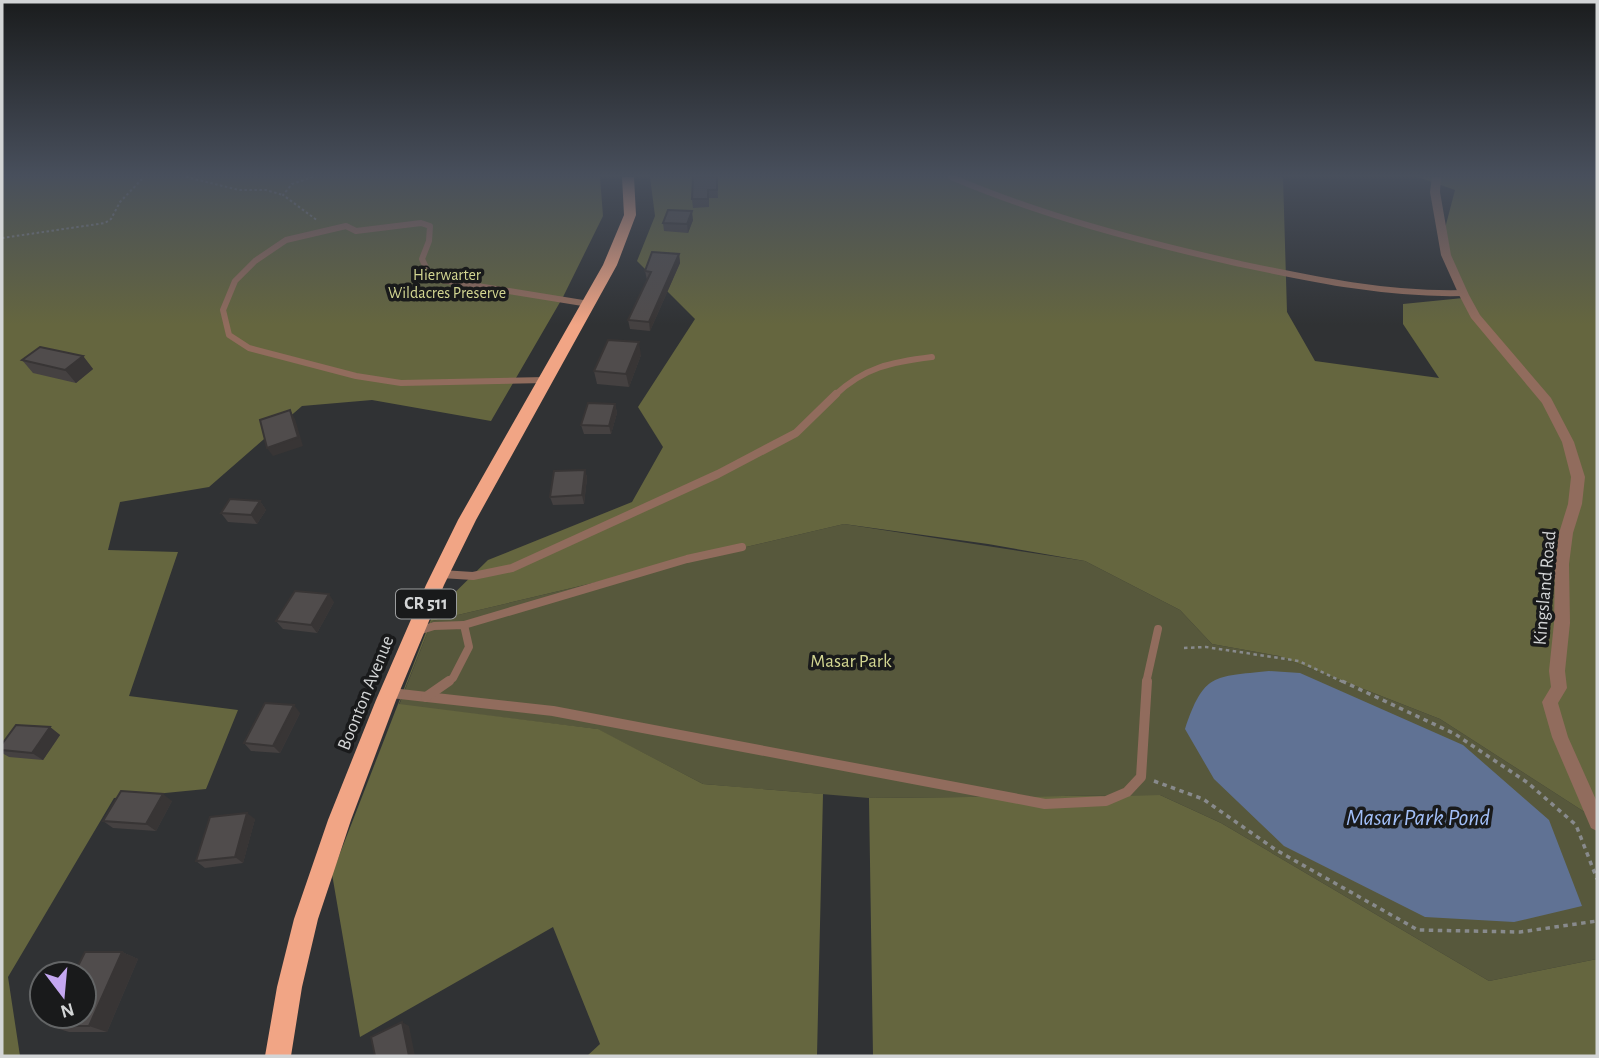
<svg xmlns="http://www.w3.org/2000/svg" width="1599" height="1058" font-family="'Alegreya Sans',sans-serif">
<rect width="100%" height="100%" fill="#303234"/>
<!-- green -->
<polygon fill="#57583c" points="844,524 1085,561 1180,610 1212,644 1279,656 1440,719 1597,820 1597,959 1489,981 1221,823 1160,795 869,798 703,784 597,729 399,705 432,621"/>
<!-- forest -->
<g fill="#65663f">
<polygon points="2,177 600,177 603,216 563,297 491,421 372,400 302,406 209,487 120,502 108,550 178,552 129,696 238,710 206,789 114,798 8,977 20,1056 2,1056"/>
<polygon points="650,177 1283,177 1287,312 1315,361 1439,378 1403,324 1403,304 1463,298 1443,236 1455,190 1418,177 1597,177 1597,820 1440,719 1279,656 1212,644 1180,610 1085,561 988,544 844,524 432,621 399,704 598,729 703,784 823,794 817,1056 587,1056 600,1044 553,927 360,1037 332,874 433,614 488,560 632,502 663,447 638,407 695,319 637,261 655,216"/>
<polygon points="1160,795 1221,823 1489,981 1597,959 1597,1056 873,1056 869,798"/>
</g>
<!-- water -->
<path fill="#607294" d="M1269 671 1300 673 1463 745 1549 820 1582 906 1514 922 1425 917 1284 846 1214 779 1185 729C1204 673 1213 677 1269 671Z"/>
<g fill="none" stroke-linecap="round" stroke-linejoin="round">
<!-- path-far2 -->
<g stroke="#888a8c" stroke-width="2" stroke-dasharray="2.5 2.5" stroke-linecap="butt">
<polyline points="186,177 239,190 266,190 283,195"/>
<polyline points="313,177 292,184 283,195 318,221"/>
<polyline points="2,238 105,223 111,219 120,202 144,177"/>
</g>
<!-- path-far1 -->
<polyline stroke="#888a8c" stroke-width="2.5" stroke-dasharray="3.5 3.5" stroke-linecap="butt" points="1184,648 1206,647 1299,661 1345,683"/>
<!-- path -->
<g stroke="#888a8c" stroke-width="3.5" stroke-dasharray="4.5 4.5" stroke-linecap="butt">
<polyline points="1342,681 1455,734 1528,783 1576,825 1597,879"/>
<polyline points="1154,781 1203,799 1276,850 1418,930 1520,932 1597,921"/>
</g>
<!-- lane-far2 -->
<g stroke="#916c5d" stroke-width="6">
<path d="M951 177C1043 216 1139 241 1236 263 1312 279 1386 295 1463 293"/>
<polyline points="546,380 401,383 356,376 249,348 229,335 223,310 235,281 255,261 286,240 346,226 356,231 421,223 430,226 429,241 422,259 428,272 441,280 589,304"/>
<path d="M834 396C864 367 892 362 932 357"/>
</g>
<!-- lane-far1 -->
<g stroke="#916c5d" stroke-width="8">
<polyline points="441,574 473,576 512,568 718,474 796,433 836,394"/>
<polyline points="464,625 687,559 742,547"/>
<polyline points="418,631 434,626 464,625 469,647 453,678 446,683"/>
<polyline points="1146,683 1158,629"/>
</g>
<!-- lane -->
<g stroke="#916c5d" stroke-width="10">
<polyline points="391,693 553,711 1045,804 1106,801 1127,792 1141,777 1147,681"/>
<polyline points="426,697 449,681"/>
</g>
<!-- street -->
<polygon fill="#916c5d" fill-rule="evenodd" points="1432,177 1441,177 1440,192 1451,255 1469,295 1480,315 1551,398 1574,442 1585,477 1582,504 1573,533 1569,564 1570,623 1565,671 1567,688 1558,703 1568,737 1597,802 1597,831 1591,828 1552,737 1542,702 1551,687 1549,671 1554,623 1555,564 1559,533 1568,504 1571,477 1562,442 1542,403 1471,318 1459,295 1441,255 1430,192"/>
<!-- primary -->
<polygon fill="#f1a585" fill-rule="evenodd" points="622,177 634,177 636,215 617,265 476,520 444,585 396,700 351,820 318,919 302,987 291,1056 265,1056 277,987 294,919 328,820 376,700 426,585 458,520 603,265 624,215"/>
</g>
<!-- wall -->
<g fill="#454141">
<polygon points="717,177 718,198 709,198 709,207 693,208 692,199"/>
<polygon points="693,220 688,233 664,231 663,223"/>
<polygon points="679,254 680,263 650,331 630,329 628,320 647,280 645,271"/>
<polygon points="641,355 629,387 597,384 594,371"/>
<polygon points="83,356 93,369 76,383 33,373 22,360"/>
<polygon points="615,404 617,413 611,434 584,434 581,425"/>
<polygon points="585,470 587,478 584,504 553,505 550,497"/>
<polygon points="260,501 266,510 257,524 228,522 221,513"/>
<polygon points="334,602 317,633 283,629 276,621"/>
<polygon points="300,713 280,753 251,751 244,743"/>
<polygon points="50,727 60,735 43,760 9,757 2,753 2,744"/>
<polygon points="172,801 156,831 113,828 103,821"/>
<polygon points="255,819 243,863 205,868 196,861"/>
<polygon points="122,952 138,959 107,1032 69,1032 50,1026"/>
</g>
<!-- shaded-wall -->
<g fill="#383535">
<polygon points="692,211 693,220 688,233 687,224"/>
<polygon points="679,254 680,263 650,331 649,322"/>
<polygon points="639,342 641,355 629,387 626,374"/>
<polygon points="83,356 93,369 76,383 65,370"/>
<polygon points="615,404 617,413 611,434 609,426"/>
<polygon points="290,410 295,419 303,446 273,456 267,448"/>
<polygon points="585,470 587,478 584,504 582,495"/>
<polygon points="260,501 266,510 257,524 251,515"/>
<polygon points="329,594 334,602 317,633 311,625"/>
<polygon points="294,705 300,713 280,753 273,746"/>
<polygon points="50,727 60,735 43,760 32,753"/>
<polygon points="163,794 172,801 156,831 146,824"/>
<polygon points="247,813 255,819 243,863 235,857"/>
<polygon points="122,952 138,959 107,1032 89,1026"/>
<polygon points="402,1022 409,1026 415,1056 409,1056"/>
</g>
<!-- building -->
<g fill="#504c4c" stroke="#383535" stroke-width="2">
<polygon points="693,177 717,177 717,190 708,190 708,199 692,199"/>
<polygon points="668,210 692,211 687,224 663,223"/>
<polygon points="652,252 679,254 649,322 628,320 651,272 645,271"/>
<polygon points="608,340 639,342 626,374 594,371"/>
<polygon points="40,347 83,356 65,370 22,360"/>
<polygon points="588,403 615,404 609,426 581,425"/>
<polygon points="290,410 298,437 267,448 260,420"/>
<polygon points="585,470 582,495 550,497 554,471"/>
<polygon points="230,499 260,501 251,515 221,513"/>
<polygon points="295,591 329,594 311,625 276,621"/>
<polygon points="265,703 294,705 273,746 244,743"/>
<polygon points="16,725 50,727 32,753 2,750 2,744"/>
<polygon points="121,791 163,794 146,824 103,821"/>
<polygon points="247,813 235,857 196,861 210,817"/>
<polygon points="85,952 122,952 89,1026 50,1026 54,1016 84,1016 84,974 74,974"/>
<polygon points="402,1022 409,1056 375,1056 371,1037"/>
</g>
<!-- sky -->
<linearGradient id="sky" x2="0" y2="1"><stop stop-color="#1a1c1d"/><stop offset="0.54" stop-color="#484f5c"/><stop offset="1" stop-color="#484f5c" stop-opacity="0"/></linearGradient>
<rect width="1599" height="325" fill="url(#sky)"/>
<g text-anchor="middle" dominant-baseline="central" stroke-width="7" stroke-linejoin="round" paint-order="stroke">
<!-- far-park labels -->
<g font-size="16" fill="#d2d591" stroke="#191a1b">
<text x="447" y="275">Hierwarter<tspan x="447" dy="18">Wildacres Preserve</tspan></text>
</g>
<!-- shield labels -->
<rect fill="#191a1b" stroke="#9b9d9e" stroke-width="2" x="396" y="589.5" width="60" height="29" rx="5"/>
<g font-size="18" font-weight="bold" fill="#d3d5d6">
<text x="426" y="604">CR 511</text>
</g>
<!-- street labels -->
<g font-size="19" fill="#d3d5d6" stroke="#191a1b">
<text transform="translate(1545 588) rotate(-85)">Kingsland Road</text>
<text transform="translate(366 693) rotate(-68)">Boonton Avenue</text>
</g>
<!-- park labels -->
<g font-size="19" fill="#d2d591" stroke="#191a1b">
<text x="851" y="661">Masar Park</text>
</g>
<!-- near-water labels -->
<g font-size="24" font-style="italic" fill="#a2bff8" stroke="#191a1b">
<text x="1418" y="818">Masar Park Pond</text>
</g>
</g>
<!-- border -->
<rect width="1599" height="1058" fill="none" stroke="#d3d5d6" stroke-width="7"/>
<!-- north arrow -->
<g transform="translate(63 995) rotate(164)"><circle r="33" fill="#191a1b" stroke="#636566" stroke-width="2"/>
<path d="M0-5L12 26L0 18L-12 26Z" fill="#c4a7f1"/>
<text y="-10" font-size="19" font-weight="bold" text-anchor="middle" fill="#d3d5d6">N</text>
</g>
</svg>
